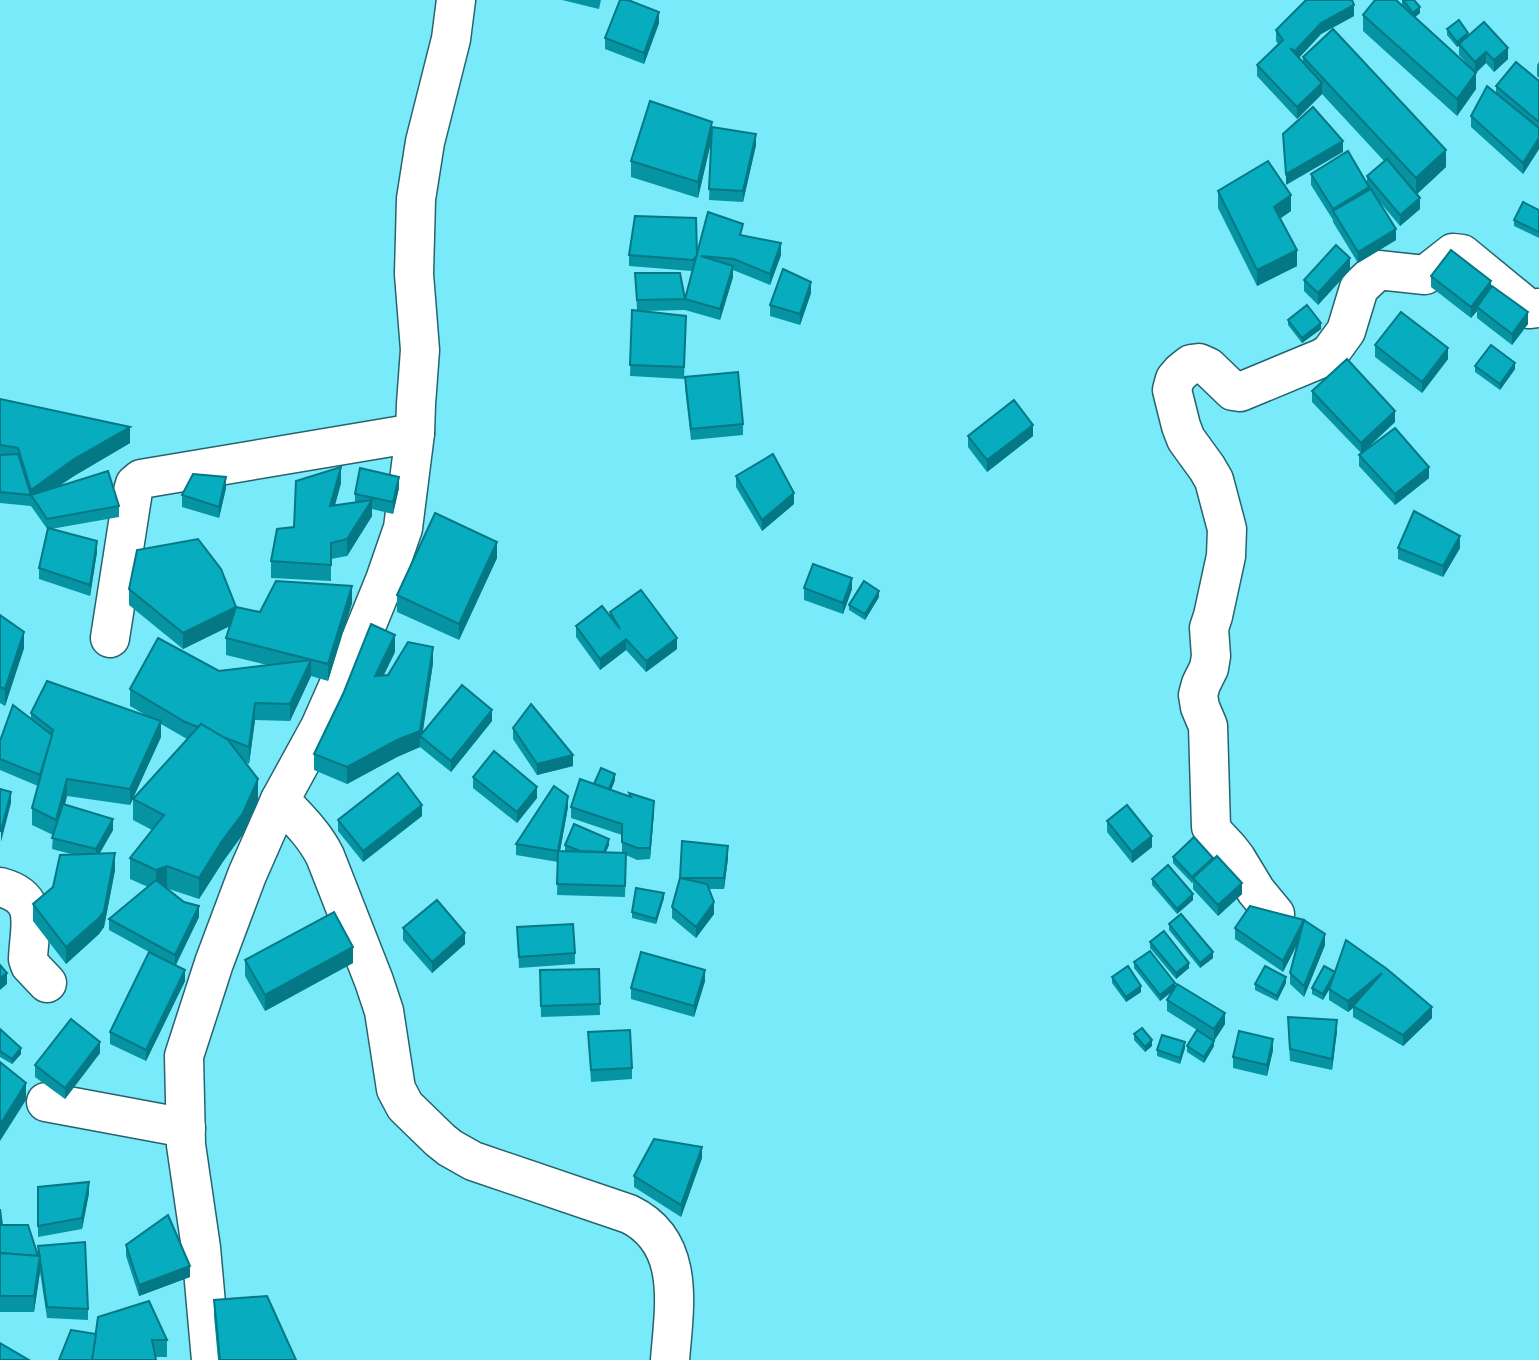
<svg xmlns="http://www.w3.org/2000/svg" width="1539" height="1360" font-family="'Noto Serif',serif">
<rect width="100%" height="100%" fill="#78eafa"/>
<g fill="none" stroke-linecap="round" stroke-linejoin="round">
<defs>
<g id="minor">
<polyline points="110,638 133,491 135,484 141,479 415,433"/>
<path d="M280 800C297 818 314 834 325 856L374 981 384 1011 396 1089 405 1106 440 1140 450 1148 473 1161 629 1214C687 1242 674 1308 670 1360"/>
<path d="M0 887C42 898 29 926 28 959L30 965 47 983"/>
<polyline points="1275,914 1256,891 1236,858 1229,849 1215,834 1211,827 1208,726 1200,707 1198,695 1201,684 1209,668 1211,656 1209,628 1213,616 1226,556 1227,529 1214,480 1207,468 1186,439 1181,426 1172,390 1175,379 1181,372 1191,364 1199,363 1208,367 1233,391 1240,392 1322,358 1330,353 1346,331 1359,288 1378,270 1425,275 1453,253 1462,254 1529,309 1539,308"/>
<polyline points="46,1102 186,1128"/>
<polyline points="211,1360 201,1248 186,1145 184,1056 214,963 247,875 280,800 320,727 351,657 361,639 385,580 403,528 415,433 416,404 420,350 414,274 416,199 425,142 451,39 456,0"/>
</g>
</defs>
<!-- minor casing -->
<use href="#minor" stroke="#26636c" stroke-width="41"/>
<!-- minor -->
<use href="#minor" stroke="#fff" stroke-width="38"/>
</g>
<!-- wall -->
<g fill="#0694a3" fill-rule="evenodd">
<polygon points="562,0 601,0 599,9"/>
<polygon points="1305,0 1352,0 1354,16 1321,34 1299,58 1303,62 1303,57 1446,167 1417,194 1420,209 1400,226 1379,201 1396,240 1358,263 1333,222 1333,220 1311,185 1311,174 1367,183 1367,176 1384,161 1322,94 1297,119 1257,76 1257,65 1279,45 1276,41 1276,30 1305,1"/>
<polygon points="1402,0 1420,13 1415,17 1472,69 1459,55 1459,46 1457,47 1447,35 1447,29 1468,36 1508,59 1494,72 1486,63 1476,73 1476,89 1457,116 1363,31 1363,15 1402,5"/>
<polygon points="659,23 644,64 605,49 605,38"/>
<polygon points="1539,62 1539,78 1537,76 1537,65"/>
<polygon points="1539,81 1539,149 1523,174 1471,127 1471,116 1496,94 1496,86"/>
<polygon points="712,127 756,145 743,202 709,200 711,141 698,198 631,177 631,161"/>
<polygon points="1218,191 1291,211 1280,218 1297,266 1257,286 1218,208"/>
<polygon points="1539,210 1539,238 1514,226 1514,220"/>
<polygon points="743,235 781,255 770,285 733,270 733,277 720,320 685,310 643,311 686,327 684,379 630,376 632,310 637,310 635,273 685,299 692,271 629,266 629,255 697,252"/>
<polygon points="1350,270 1318,305 1304,291 1304,280"/>
<polygon points="1431,276 1491,287 1528,324 1512,345 1477,318 1477,311 1471,318 1431,287"/>
<polygon points="811,293 800,325 770,316 770,305"/>
<polygon points="1288,320 1321,329 1302,343 1288,325"/>
<polygon points="1375,345 1448,359 1422,393 1375,357"/>
<polygon points="1475,366 1515,369 1500,390 1475,372"/>
<polygon points="685,377 743,424 743,435 691,440 685,388"/>
<polygon points="1312,391 1395,422 1363,452 1429,478 1395,505 1359,466 1359,455 1361,453 1312,402"/>
<polygon points="0,399 130,443 74,476 58,486 119,506 119,517 51,529 97,552 90,596 39,579 39,568 48,530 31,506 0,503"/>
<polygon points="968,436 1033,436 987,472 968,447"/>
<polygon points="736,476 794,504 762,531 736,487"/>
<polygon points="341,483 335,505 355,502 355,494 399,488 393,514 372,509 372,516 347,556 331,559 331,581 271,578 271,561 294,527"/>
<polygon points="226,488 219,518 182,507 182,495"/>
<polygon points="1398,548 1460,548 1443,577 1398,559"/>
<polygon points="497,558 459,640 397,612 397,595"/>
<polygon points="804,588 852,589 843,614 804,600"/>
<path d="M129 589 236 607 260 612 352 603 328 681 311 676 290 721 255 720 249 764 245 762 258 801 243 834 222 863 199 899 166 888 199 917 176 965 185 981 146 1061 110 1044V1032L149 952 109 930V919L148 887 130 879V858L152 830 133 820V799L130 805 67 796 65 805 113 830 99 854 115 870 104 927 99 934 66 964 33 921V904L53 887 75 855 52 849 53 835 32 825V808L38 786 0 770V741L31 719V713L147 716 130 706V689L219 671 267 665 226 655V638L230 626 183 649 129 605ZM161 724 187 739 133 798 161 737Z"/>
<polygon points="879,597 865,620 849,610 849,605"/>
<polygon points="610,612 677,649 646,672 626,650 600,670 576,637 576,626 610,617"/>
<polygon points="0,615 24,648 5,706 0,703"/>
<polygon points="395,652 383,676 433,663 422,734 492,721 451,772 420,747 397,757 347,784 314,770 314,754"/>
<polygon points="513,728 573,766 537,775 513,739"/>
<polygon points="473,777 537,798 517,823 473,788"/>
<polygon points="615,780 611,790 629,796 629,793 654,812 650,859 637,860 626,855 625,897 557,895 558,862 516,855 516,844 568,807 560,851 565,851 565,845 609,845 606,852 622,853 622,835 571,818 571,807 594,784"/>
<polygon points="422,816 363,862 338,831 338,820"/>
<polygon points="1107,821 1152,847 1132,863 1107,832"/>
<polygon points="1173,857 1213,860 1242,894 1218,916 1193,889 1193,882 1192,883 1173,863"/>
<polygon points="728,858 724,889 709,889 714,914 696,938 672,918 672,907 680,878"/>
<polygon points="1152,879 1193,900 1177,914 1152,885"/>
<polygon points="664,898 656,924 632,918 632,912"/>
<polygon points="1169,924 1213,958 1200,968 1169,930"/>
<polygon points="517,927 575,953 575,964 519,968"/>
<polygon points="403,928 465,944 432,973 403,940"/>
<polygon points="1235,928 1325,945 1304,997 1290,984 1290,973 1298,942 1283,972 1235,939"/>
<polygon points="1150,942 1189,968 1176,979 1150,948"/>
<polygon points="245,960 353,963 265,1011 245,976"/>
<polygon points="1134,962 1175,987 1225,1024 1214,1041 1210,1038 1214,1046 1204,1063 1187,1052 1187,1046 1197,1030 1167,1011 1167,1000 1173,991 1160,1001 1134,968"/>
<polygon points="599,969 600,1015 541,1017 540,970"/>
<polygon points="1335,972 1432,1018 1403,1046 1353,1017 1353,1008 1348,1012 1329,1000 1329,990 1323,1000 1312,994 1312,988"/>
<polygon points="1112,977 1141,992 1126,1002 1112,983"/>
<polygon points="705,981 694,1017 631,999 631,988"/>
<polygon points="1286,983 1277,1001 1255,990 1255,984"/>
<polygon points="1288,1028 1337,1031 1332,1070 1290,1061"/>
<polygon points="0,1029 21,1054 12,1064 0,1057"/>
<polygon points="588,1032 632,1068 632,1079 591,1082"/>
<polygon points="1134,1034 1152,1046 1145,1052 1134,1040"/>
<polygon points="1185,1048 1180,1064 1157,1056 1157,1050"/>
<polygon points="1273,1050 1267,1076 1233,1068 1233,1057"/>
<polygon points="100,1053 65,1099 35,1077 35,1065"/>
<polygon points="702,1158 681,1217 634,1187 634,1176"/>
<polygon points="38,1187 89,1193 82,1229 38,1237"/>
<polygon points="0,1209 2,1225 38,1255 38,1246 88,1309 88,1320 47,1318 40,1272 34,1312 0,1312"/>
<polygon points="126,1245 190,1277 139,1296 126,1256"/>
<polygon points="214,1300 296,1360 218,1360 214,1316"/>
<polygon points="96,1334 167,1340 167,1357 156,1357"/>
</g>
<!-- shaded-wall -->
<g fill="#057885">
<polygon points="1354,5 1354,16 1321,34 1295,62 1295,51 1321,23"/>
<polygon points="1420,7 1420,13 1413,19 1413,13"/>
<polygon points="659,12 659,23 644,64 644,53"/>
<polygon points="1468,33 1468,38 1457,47 1457,42"/>
<polygon points="1508,48 1508,59 1494,72 1494,60"/>
<polygon points="1486,52 1486,63 1475,73 1475,62"/>
<polygon points="1476,73 1476,89 1457,116 1457,99"/>
<polygon points="1322,83 1322,94 1297,119 1297,107"/>
<polygon points="712,122 712,138 698,198 698,182"/>
<polygon points="756,134 756,145 743,202 743,191"/>
<polygon points="1539,138 1539,149 1523,174 1523,163"/>
<polygon points="1343,141 1343,152 1286,185 1286,174"/>
<polygon points="1446,150 1446,167 1416,195 1416,178"/>
<polygon points="1369,187 1369,199 1333,211 1333,220 1333,209"/>
<polygon points="1291,195 1291,211 1274,223 1274,207"/>
<polygon points="1420,198 1420,209 1400,226 1400,215"/>
<polygon points="1396,229 1396,240 1358,263 1358,252"/>
<polygon points="781,243 781,255 770,285 770,274"/>
<polygon points="1297,250 1297,266 1257,286 1257,270"/>
<polygon points="1350,258 1350,270 1318,305 1318,293"/>
<polygon points="733,266 733,277 720,320 720,309"/>
<polygon points="1491,281 1491,292 1477,307 1477,311 1471,318 1471,307"/>
<polygon points="811,282 811,293 800,325 800,314"/>
<polygon points="1528,312 1528,324 1512,345 1512,334"/>
<polygon points="1321,323 1321,329 1302,343 1302,338"/>
<polygon points="1448,348 1448,359 1422,393 1422,382"/>
<polygon points="1515,363 1515,369 1500,390 1500,384"/>
<polygon points="1395,411 1395,422 1361,454 1361,443"/>
<polygon points="1033,425 1033,436 987,472 987,460"/>
<polygon points="130,427 130,443 74,476 36,502 31,495 31,506 31,490 74,459"/>
<polygon points="341,467 341,483 330,523 330,506"/>
<polygon points="1429,467 1429,478 1395,505 1395,494"/>
<polygon points="226,477 226,488 219,518 219,507"/>
<polygon points="399,477 399,488 393,514 393,502"/>
<polygon points="794,493 794,504 762,531 762,520"/>
<polygon points="372,500 372,516 347,556 347,539"/>
<polygon points="1460,536 1460,548 1443,577 1443,566"/>
<polygon points="97,541 97,552 90,596 90,585"/>
<polygon points="497,542 497,558 459,640 459,624"/>
<polygon points="852,578 852,589 843,614 843,603"/>
<polygon points="352,586 352,603 328,681 328,664"/>
<polygon points="879,591 879,597 865,620 865,614"/>
<polygon points="236,607 236,623 183,649 183,633"/>
<polygon points="24,632 24,648 5,706 5,689"/>
<polygon points="395,635 395,652 375,693 375,676"/>
<polygon points="677,638 677,649 646,672 646,661"/>
<polygon points="626,639 626,650 600,670 600,659"/>
<polygon points="433,647 433,663 422,738 420,736 420,747 397,757 347,784 347,767"/>
<polygon points="311,660 311,676 290,721 290,704"/>
<polygon points="255,703 255,720 249,764 249,747"/>
<polygon points="492,710 492,721 451,772 451,761"/>
<polygon points="161,721 161,737 130,805 130,789"/>
<polygon points="573,755 573,766 537,775 537,764"/>
<polygon points="615,774 615,780 608,798 608,792"/>
<polygon points="67,779 67,796 56,836 56,820"/>
<polygon points="258,779 258,801 243,834 222,863 199,899 199,878"/>
<polygon points="537,787 537,798 517,823 517,812"/>
<polygon points="11,792 11,803 1,842 1,831"/>
<polygon points="568,796 568,807 558,862 558,851"/>
<polygon points="654,801 654,812 650,859 650,848"/>
<polygon points="422,805 422,816 363,862 363,851"/>
<polygon points="113,819 113,830 96,860 96,849"/>
<polygon points="1152,836 1152,847 1132,863 1132,852"/>
<polygon points="609,839 609,845 601,863 601,858"/>
<polygon points="728,846 728,858 724,889 724,878"/>
<polygon points="115,853 115,870 104,927 99,934 66,964 66,947"/>
<polygon points="167,866 167,888 156,891 156,870"/>
<polygon points="1242,883 1242,894 1218,916 1218,905"/>
<polygon points="664,893 664,898 656,924 656,919"/>
<polygon points="1193,894 1193,900 1177,914 1177,909"/>
<polygon points="714,902 714,914 696,938 696,927"/>
<polygon points="199,906 199,917 175,966 175,955"/>
<polygon points="1304,920 1304,931 1283,972 1283,961"/>
<polygon points="465,933 465,944 432,973 432,962"/>
<polygon points="1325,934 1325,945 1304,997 1304,986"/>
<polygon points="353,947 353,963 265,1011 265,995"/>
<polygon points="1213,952 1213,958 1200,968 1200,963"/>
<polygon points="1189,963 1189,968 1176,979 1176,973"/>
<polygon points="185,970 185,981 146,1061 146,1050"/>
<polygon points="705,970 705,981 694,1017 694,1006"/>
<polygon points="1335,972 1335,978 1323,1000 1323,994"/>
<polygon points="7,973 7,984 0,990 0,978"/>
<polygon points="1382,973 1353,1006 1353,1008 1348,1012 1348,1001"/>
<polygon points="1286,977 1286,983 1277,1001 1277,996"/>
<polygon points="1175,983 1175,989 1160,1001 1160,995"/>
<polygon points="1141,986 1141,992 1126,1002 1126,997"/>
<polygon points="1432,1007 1432,1018 1403,1046 1403,1035"/>
<polygon points="1225,1013 1225,1024 1214,1041 1214,1029"/>
<polygon points="1337,1020 1337,1031 1332,1070 1332,1059"/>
<polygon points="1273,1039 1273,1050 1267,1076 1267,1065"/>
<polygon points="1152,1040 1152,1046 1145,1052 1145,1047"/>
<polygon points="1214,1041 1214,1046 1204,1063 1204,1057"/>
<polygon points="100,1042 100,1053 65,1099 65,1088"/>
<polygon points="1185,1042 1185,1048 1180,1064 1180,1058"/>
<polygon points="21,1048 21,1054 12,1064 12,1059"/>
<polygon points="26,1083 26,1100 0,1141 0,1125"/>
<polygon points="702,1147 702,1158 681,1217 681,1205"/>
<polygon points="89,1182 89,1193 82,1229 82,1218"/>
<polygon points="40,1256 40,1272 34,1312 34,1296"/>
<polygon points="190,1266 190,1277 139,1296 139,1285"/>
</g>
<!-- building -->
<g fill="#07acbe" stroke="#057885" stroke-width="2">
<polygon points="620,0 628,0 659,12 644,53 605,38"/>
<polygon points="1306,0 1352,0 1354,5 1321,23 1295,51 1290,48 1322,83 1297,107 1257,65 1283,40 1276,30"/>
<polygon points="1375,0 1396,0 1476,73 1457,99 1363,15"/>
<polygon points="1403,0 1414,0 1420,7 1413,13"/>
<polygon points="1459,20 1468,33 1457,42 1447,29"/>
<polygon points="1484,22 1508,48 1494,60 1486,52 1475,62 1459,44"/>
<polygon points="1333,29 1446,150 1416,178 1303,57"/>
<polygon points="1516,62 1539,81 1539,122 1496,86"/>
<polygon points="1487,86 1539,128 1539,138 1523,163 1471,116"/>
<polygon points="650,101 712,122 698,182 631,161"/>
<polygon points="1313,107 1343,141 1286,174 1283,134"/>
<polygon points="712,127 756,134 743,191 709,189"/>
<polygon points="1348,151 1369,187 1333,209 1311,174"/>
<polygon points="1387,159 1420,198 1400,215 1367,176"/>
<polygon points="1268,161 1291,195 1274,207 1297,250 1257,270 1218,191"/>
<polygon points="1371,189 1396,229 1358,252 1333,211"/>
<polygon points="1523,202 1539,210 1539,232 1514,220"/>
<polygon points="708,212 743,224 740,235 781,243 770,274 734,259 701,256 733,266 720,309 685,299 637,300 635,273 680,273 685,299"/>
<polygon points="635,216 696,218 697,255 693,260 629,255"/>
<polygon points="1336,245 1350,258 1318,293 1304,280"/>
<polygon points="1451,250 1491,281 1471,307 1431,276"/>
<polygon points="783,269 811,282 800,314 770,305"/>
<polygon points="1492,286 1528,312 1512,334 1477,307"/>
<polygon points="1307,305 1321,323 1302,338 1288,320"/>
<polygon points="632,310 686,316 684,367 630,365"/>
<polygon points="1401,312 1448,348 1422,382 1375,345"/>
<polygon points="1491,345 1515,363 1500,384 1475,366"/>
<polygon points="1347,359 1395,411 1361,443 1312,391"/>
<polygon points="738,372 743,424 691,429 685,377"/>
<polygon points="0,399 130,427 74,459 31,490 18,448 0,445"/>
<polygon points="1014,400 1033,425 987,460 968,436"/>
<polygon points="1395,428 1429,467 1395,494 1359,455"/>
<polygon points="18,454 31,495 0,492 0,455"/>
<polygon points="773,454 794,493 762,520 736,476"/>
<polygon points="341,467 330,506 372,500 347,539 331,543 331,565 271,561 277,529 294,527 296,481"/>
<polygon points="360,468 399,477 393,502 355,494"/>
<polygon points="108,471 119,506 47,519 31,495"/>
<polygon points="193,474 226,477 219,507 182,495"/>
<polygon points="1414,511 1460,536 1443,566 1398,548"/>
<polygon points="435,513 497,542 459,624 397,595"/>
<polygon points="48,528 97,541 90,585 39,568"/>
<polygon points="198,539 221,569 236,607 183,633 129,589 137,550"/>
<polygon points="813,564 852,578 843,603 804,588"/>
<polygon points="276,581 352,586 328,664 226,638 236,607 260,612"/>
<polygon points="864,581 879,591 865,614 849,605"/>
<polygon points="641,590 677,638 646,661 626,639 600,659 576,626 602,606 620,629 610,612"/>
<polygon points="0,615 24,632 5,689 0,687"/>
<polygon points="371,624 395,635 375,676 388,675 408,642 433,647 420,731 397,740 347,767 314,754 343,694"/>
<polygon points="158,638 219,671 311,660 290,704 255,703 249,747 223,737 201,724 198,727 185,722 130,689"/>
<polygon points="47,681 161,721 130,789 67,779 56,820 32,808 53,730 31,713"/>
<polygon points="462,685 492,710 451,761 420,736"/>
<polygon points="531,704 573,755 537,764 513,728"/>
<polygon points="13,705 52,735 40,775 0,759 0,741"/>
<polygon points="201,724 228,740 258,779 243,813 222,841 199,878 167,866 156,870 130,858 164,815 133,799"/>
<polygon points="494,751 537,787 517,812 473,777"/>
<polygon points="601,768 615,774 609,789 594,784"/>
<polygon points="398,773 422,805 363,851 338,820"/>
<polygon points="580,779 631,797 629,793 654,801 650,848 637,848 622,842 622,824 571,807"/>
<polygon points="554,786 568,796 558,851 626,853 625,886 557,884 558,851 516,844"/>
<polygon points="0,789 11,792 1,831 0,831"/>
<polygon points="63,804 113,819 96,849 52,838"/>
<polygon points="1127,805 1152,836 1132,852 1107,821"/>
<polygon points="574,824 609,839 604,852 580,851 565,845"/>
<polygon points="1194,837 1213,858 1192,877 1173,857"/>
<polygon points="682,841 728,846 724,878 680,878"/>
<polygon points="115,853 104,911 99,918 66,947 33,904 53,887 60,855"/>
<polygon points="1217,856 1242,883 1218,905 1193,878"/>
<polygon points="1168,865 1193,894 1177,909 1152,879"/>
<polygon points="680,878 707,884 714,902 696,927 672,907"/>
<polygon points="156,880 184,902 199,906 175,955 109,919"/>
<polygon points="636,888 664,893 656,919 632,912"/>
<polygon points="437,900 465,933 432,962 403,928"/>
<polygon points="1250,906 1304,920 1283,961 1235,928"/>
<polygon points="334,912 353,947 265,995 245,960"/>
<polygon points="1181,914 1213,952 1200,963 1169,924"/>
<polygon points="1304,920 1325,934 1304,986 1290,973"/>
<polygon points="573,924 575,953 519,957 517,927"/>
<polygon points="1164,931 1189,963 1176,973 1150,942"/>
<polygon points="1346,940 1387,969 1432,1007 1403,1035 1353,1006 1382,973 1348,1001 1329,989"/>
<polygon points="1150,951 1175,983 1160,995 1134,962"/>
<polygon points="149,952 185,970 146,1050 110,1032"/>
<polygon points="641,952 705,970 694,1006 631,988"/>
<polygon points="0,965 7,973 0,978"/>
<polygon points="1128,966 1141,986 1126,997 1112,977"/>
<polygon points="1265,966 1286,977 1277,996 1255,984"/>
<polygon points="1324,966 1335,972 1323,994 1312,988"/>
<polygon points="599,969 600,1004 541,1006 540,970"/>
<polygon points="1177,984 1225,1013 1214,1029 1167,1000"/>
<polygon points="1288,1017 1337,1020 1332,1059 1290,1049"/>
<polygon points="71,1019 100,1042 65,1088 35,1065"/>
<polygon points="1142,1028 1152,1040 1145,1047 1134,1034"/>
<polygon points="0,1029 21,1048 12,1059 0,1051"/>
<polygon points="630,1030 632,1068 591,1070 588,1032"/>
<polygon points="1197,1030 1214,1041 1204,1057 1187,1046"/>
<polygon points="1239,1031 1273,1039 1267,1065 1233,1057"/>
<polygon points="1162,1035 1185,1042 1180,1058 1157,1050"/>
<polygon points="0,1062 26,1083 0,1125"/>
<polygon points="654,1139 702,1147 681,1205 634,1176"/>
<polygon points="89,1182 82,1218 38,1226 38,1187"/>
<polygon points="0,1209 2,1225 28,1225 38,1256 0,1253"/>
<polygon points="168,1215 190,1266 139,1285 126,1245"/>
<polygon points="85,1242 88,1309 47,1307 38,1246"/>
<polygon points="0,1253 40,1256 34,1296 0,1296"/>
<polygon points="267,1296 296,1360 220,1360 214,1300"/>
<polygon points="149,1301 167,1340 152,1340 156,1360 92,1360 98,1317"/>
<polygon points="71,1330 96,1334 92,1360 59,1360"/>
<polygon points="0,1343 29,1360 0,1360"/>
</g>
</svg>
